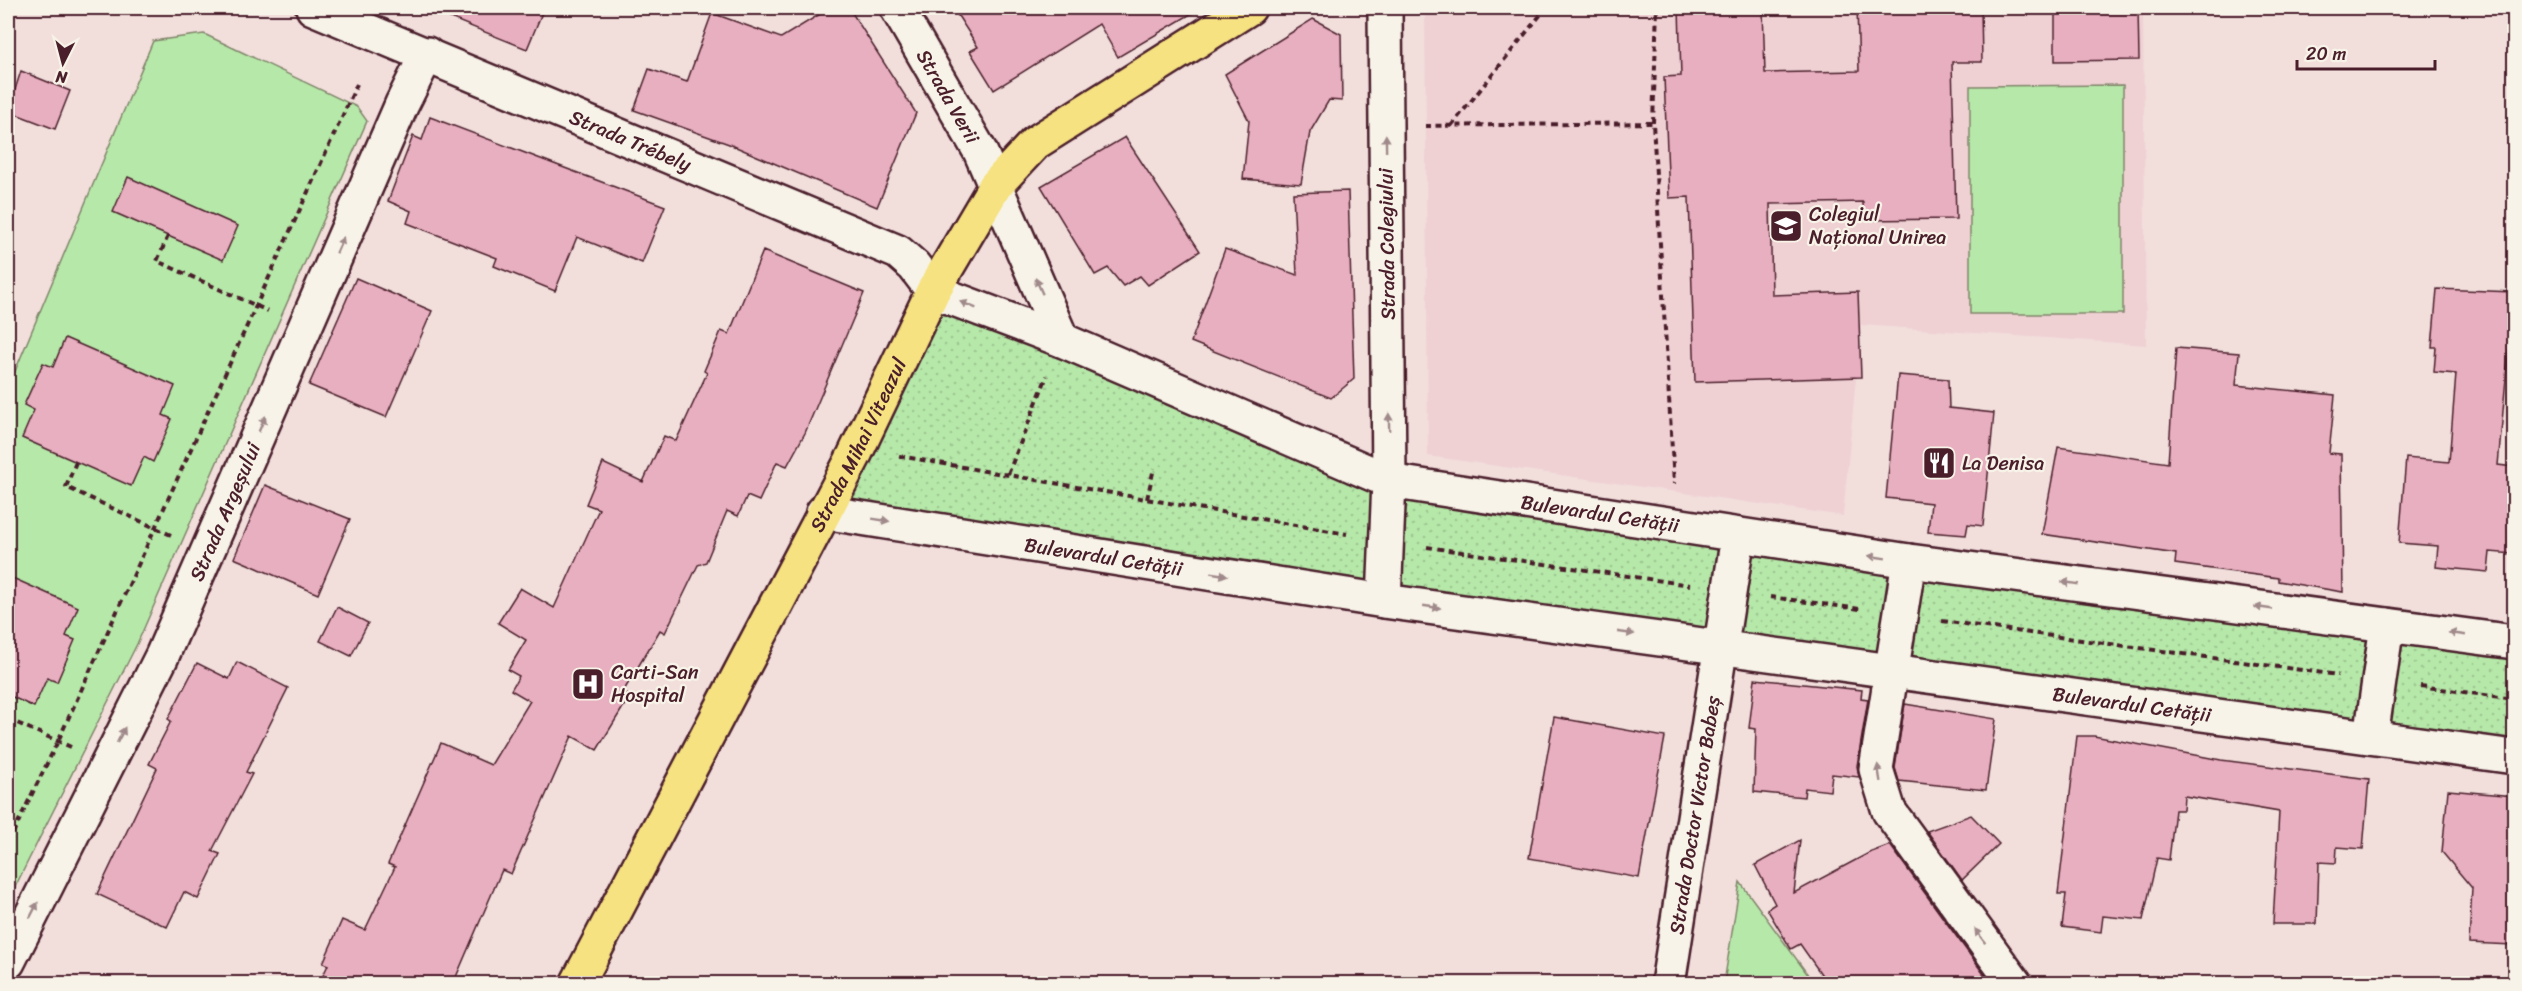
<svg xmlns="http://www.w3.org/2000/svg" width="2522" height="991" font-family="Sriracha,sans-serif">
<defs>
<pattern id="park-dots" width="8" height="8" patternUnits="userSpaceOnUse" patternTransform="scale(1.5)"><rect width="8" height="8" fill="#b6e9a9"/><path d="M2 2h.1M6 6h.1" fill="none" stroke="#9ec792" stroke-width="1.8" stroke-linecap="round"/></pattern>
</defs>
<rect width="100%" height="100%" fill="#f2dfdc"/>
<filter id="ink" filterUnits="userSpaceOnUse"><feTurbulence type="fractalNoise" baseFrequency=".0167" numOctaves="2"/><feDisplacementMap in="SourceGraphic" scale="12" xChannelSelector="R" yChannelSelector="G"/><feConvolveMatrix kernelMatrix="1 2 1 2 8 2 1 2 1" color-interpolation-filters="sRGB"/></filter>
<g filter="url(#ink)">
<!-- built -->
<polygon fill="#efd1d4" points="1425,8 2143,8 2146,345 1861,325 1843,516 1428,456"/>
<!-- green -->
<g fill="#b6e9a9" stroke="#80846a" stroke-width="1.5">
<polygon points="204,34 357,107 367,121 137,644 8,901 8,388 153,41"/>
<polygon points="2123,85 2123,314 1970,314 1970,86"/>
<polygon points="1740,882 1814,983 1724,983"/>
</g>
<!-- park -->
<polygon fill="url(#park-dots)" stroke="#80846a" stroke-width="1.5" points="933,291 1389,481 2514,642 2514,757 823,512"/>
<!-- building -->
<g fill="#e8afc0" stroke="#4a1f2b" stroke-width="1.5">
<polygon points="830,8 849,8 916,113 877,207 729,144 634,110 649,69 687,82 712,13 781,38"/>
<polygon points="953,8 1201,8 1118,57 1099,24 994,90 970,51 978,47"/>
<polygon points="1679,8 1763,8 1765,73 1859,71 1857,8 1981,8 1982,62 1952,62 1956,219 1863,220 1863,202 1770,204 1772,295 1858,292 1861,377 1695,382 1689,197 1669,198 1664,77 1681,76"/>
<polygon points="2055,8 2138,8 2139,60 2055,61"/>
<polygon points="428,9 428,8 544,8 527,49"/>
<polygon points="1313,19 1341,34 1342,101 1329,100 1310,132 1301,184 1243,179 1249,121 1225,74"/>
<polygon points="21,71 70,91 55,129 8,111"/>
<polygon points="430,117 665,206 642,263 577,237 555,291 494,266 497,258 407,223 411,211 388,201 413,136 422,140"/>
<polygon points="1125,137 1200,251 1148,285 1140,276 1123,286 1108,268 1095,275 1041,186"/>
<polygon points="128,177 238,226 223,260 113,212"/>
<polygon points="1348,191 1354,379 1331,398 1191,342 1225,249 1297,275 1293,193"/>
<polygon points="763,251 864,293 805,433 787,466 777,462 759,501 747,496 738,516 727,511 706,562 698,565 665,633 660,630 623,692 630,696 597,750 572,736 511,874 502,870 453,984 319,984 328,965 323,963 342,920 365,930 395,867 388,864 441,743 491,765 530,701 511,690 519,676 508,670 526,640 498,623 520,588 554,608 599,509 586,504 603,463 643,482 664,436 676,441 707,373 704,371 721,331 729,334"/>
<polygon points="356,278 432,311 386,417 309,385"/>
<polygon points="2437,289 2514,292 2514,346 2509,346 2498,465 2514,467 2514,554 2490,552 2488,572 2436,567 2438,546 2399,543 2406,458 2449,462 2456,374 2434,372 2436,347 2432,347"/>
<polygon points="65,338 175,386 163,415 172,419 153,462 144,457 131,486 22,438 34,410 24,405 43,363 53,367"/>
<polygon points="2176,348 2239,353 2236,385 2335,395 2329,453 2341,454 2343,592 2278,581 2278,578 2175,564 2176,554 2042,534 2058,447 2168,463"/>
<polygon points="1898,375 1948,379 1949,408 1994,413 1983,526 1968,524 1966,535 1928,532 1931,503 1886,498"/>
<polygon points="265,485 350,519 318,594 234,558"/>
<polygon points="8,576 78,607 66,636 75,640 57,682 47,678 34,707 8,695"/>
<polygon points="337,607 368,623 351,656 320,641"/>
<polygon points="237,662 288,688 246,772 252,774 212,851 220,854 198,899 184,892 167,927 97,894 157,768 149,764 171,721 168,719 197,663 229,679"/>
<polygon points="1755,679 1862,690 1861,698 1868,699 1857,766 1859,777 1832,774 1830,791 1805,788 1804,797 1754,792 1756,729 1749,728"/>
<polygon points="1905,704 1996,719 1986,790 1899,781 1895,768"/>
<polygon points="1554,717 1665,737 1639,878 1529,858"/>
<polygon points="2077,736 2094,736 2221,760 2369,779 2363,849 2337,847 2336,863 2319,862 2317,924 2273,924 2279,812 2184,796 2183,810 2175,810 2169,860 2157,858 2143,920 2103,916 2101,932 2062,927 2066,894 2058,894"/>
<polygon points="2448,790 2514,796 2514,945 2469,943 2472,888 2442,852"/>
<polygon points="1971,815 1999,844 1962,880 1927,831"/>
<polygon points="1800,840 1794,893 1869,853 1890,845 1991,984 1828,984 1800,944 1791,949 1767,909 1775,904 1755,865"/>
</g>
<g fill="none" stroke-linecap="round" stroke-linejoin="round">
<defs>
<g id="minor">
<path id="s1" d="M313 8 898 252 914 266 933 291 1062 340 1389 481 1909 561 2514 642"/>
<path id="s2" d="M897 8 980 151 1062 340"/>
<path id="s3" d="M823 512 1384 601 2514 757"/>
<polyline points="1909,561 1876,769 1889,811 2015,984"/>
<polyline points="1384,601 1389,481 1385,8"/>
<polyline points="2371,737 2387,625"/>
<path id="s4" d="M8 962 162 656 402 104 427 54"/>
<path id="s5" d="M1668 984 1738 536"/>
</g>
<g id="major">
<path id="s6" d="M577 984 854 456 933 291 995 186 1035 143 1249 8"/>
</g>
</defs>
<!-- minor casing -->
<use href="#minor" stroke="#4a1f2b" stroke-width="38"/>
<!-- major casing -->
<use href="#major" stroke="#4a1f2b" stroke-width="38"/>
<!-- path -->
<g stroke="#4a1f2b" stroke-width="4" stroke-dasharray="6 4.5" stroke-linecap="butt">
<polyline points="1653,123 1657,8"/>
<polyline points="1425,126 1653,123 1674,484"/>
<polyline points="1451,126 1546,8"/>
<polyline points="168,236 157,261 268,311"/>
<polyline points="899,456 1347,534"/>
<polyline points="76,462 66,487 171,535"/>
<polyline points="1008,474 1047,376"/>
<polyline points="1147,499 1154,468"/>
<polyline points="1427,547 1690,585"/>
<polyline points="1770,597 1860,609"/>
<polyline points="1942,621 2338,675"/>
<polyline points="2420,686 2514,699"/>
<polyline points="8,719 71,747"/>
<polyline points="8,843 58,741 357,84"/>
</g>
<!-- minor -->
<use href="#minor" stroke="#f7f3e8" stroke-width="33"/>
<!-- major -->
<use href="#major" stroke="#f6e281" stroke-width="33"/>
</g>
<!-- one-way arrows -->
<defs><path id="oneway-solid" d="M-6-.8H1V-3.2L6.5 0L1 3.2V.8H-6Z" transform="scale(1.5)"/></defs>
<g fill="#a0898a">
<use href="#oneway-solid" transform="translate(1386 143) rotate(-91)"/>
<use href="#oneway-solid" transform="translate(340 245) rotate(-66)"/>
<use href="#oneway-solid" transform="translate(1039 286) rotate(-114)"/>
<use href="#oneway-solid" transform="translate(968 305) rotate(-158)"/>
<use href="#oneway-solid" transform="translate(1389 422) rotate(-91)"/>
<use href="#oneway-solid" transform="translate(262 424) rotate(-67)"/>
<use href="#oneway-solid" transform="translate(881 520) rotate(9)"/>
<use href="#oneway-solid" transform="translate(1877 557) rotate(-171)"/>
<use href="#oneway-solid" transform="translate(1219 574) rotate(9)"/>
<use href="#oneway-solid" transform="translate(2070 583) rotate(-172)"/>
<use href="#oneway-solid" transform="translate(1432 607) rotate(8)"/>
<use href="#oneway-solid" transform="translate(2263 608) rotate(-172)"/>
<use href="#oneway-solid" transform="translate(1626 633) rotate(8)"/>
<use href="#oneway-solid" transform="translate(2457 634) rotate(-172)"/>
<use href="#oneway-solid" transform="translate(121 735) rotate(-63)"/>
<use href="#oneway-solid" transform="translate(1879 773) rotate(-99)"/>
<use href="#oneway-solid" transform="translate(34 910) rotate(-63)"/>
<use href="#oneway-solid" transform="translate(1980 936) rotate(-126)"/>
</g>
</g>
<!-- icons -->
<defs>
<symbol id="university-square" viewBox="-11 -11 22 22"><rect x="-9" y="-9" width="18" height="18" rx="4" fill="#4a1f2b" stroke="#f7f3e8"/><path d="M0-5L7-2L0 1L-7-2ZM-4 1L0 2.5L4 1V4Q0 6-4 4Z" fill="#fff"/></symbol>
<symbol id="restaurant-square" viewBox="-11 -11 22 22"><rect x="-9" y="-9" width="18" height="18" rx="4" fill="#4a1f2b" stroke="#f7f3e8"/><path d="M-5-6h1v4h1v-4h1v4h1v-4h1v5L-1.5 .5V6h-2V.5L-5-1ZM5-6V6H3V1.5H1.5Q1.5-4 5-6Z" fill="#fff"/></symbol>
<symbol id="hospital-square" viewBox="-11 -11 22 22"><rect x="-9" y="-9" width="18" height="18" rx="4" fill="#4a1f2b" stroke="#f7f3e8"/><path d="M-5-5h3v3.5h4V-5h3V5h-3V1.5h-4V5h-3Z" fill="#fff"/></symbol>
</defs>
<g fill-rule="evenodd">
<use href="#university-square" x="1767" y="207" width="38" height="38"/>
<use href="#restaurant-square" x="1920" y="444" width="38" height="38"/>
<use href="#hospital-square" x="569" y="665" width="38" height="38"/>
</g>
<g text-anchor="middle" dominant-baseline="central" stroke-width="4.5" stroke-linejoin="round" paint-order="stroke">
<!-- street labels -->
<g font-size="20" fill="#4a1f2b" stroke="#f7f3e8">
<text stroke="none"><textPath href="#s2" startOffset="102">Strada Verii</textPath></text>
<text stroke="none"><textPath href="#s1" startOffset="344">Strada Trébely</textPath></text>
<text transform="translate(1387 244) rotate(-91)">Strada Colegiului</text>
<text stroke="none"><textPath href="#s6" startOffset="608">Strada Mihai Viteazul</textPath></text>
<text stroke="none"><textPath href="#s4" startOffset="500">Strada Argeșului</textPath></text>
<text stroke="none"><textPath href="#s1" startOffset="1394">Bulevardul Cetății</textPath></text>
<text stroke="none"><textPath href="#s3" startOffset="284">Bulevardul Cetății</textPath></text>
<text stroke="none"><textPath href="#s3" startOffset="1323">Bulevardul Cetății</textPath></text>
<text stroke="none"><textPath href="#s5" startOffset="171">Strada Doctor Victor Babeș</textPath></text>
</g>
<!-- poi labels -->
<g font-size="20" fill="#4a1f2b" stroke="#f7f3e8" text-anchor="start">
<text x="1809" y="214">Colegiul<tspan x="1809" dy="23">Național Unirea</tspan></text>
<text x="1962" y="463">La Denisa</text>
<text x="611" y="672">Carti-San<tspan x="611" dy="23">Hospital</tspan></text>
</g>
</g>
<!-- margin -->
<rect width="2522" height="991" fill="none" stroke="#f7f3e8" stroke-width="30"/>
<rect x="15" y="15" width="2492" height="961" fill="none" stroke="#4a1f2b" stroke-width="2" filter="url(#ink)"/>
<!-- north arrow -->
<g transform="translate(63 63) rotate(186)" stroke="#f7f3e8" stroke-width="4.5" paint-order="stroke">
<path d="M0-4.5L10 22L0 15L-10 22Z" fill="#4a1f2b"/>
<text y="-9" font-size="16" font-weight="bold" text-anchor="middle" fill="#4a1f2b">N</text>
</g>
<!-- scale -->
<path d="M2297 60v9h138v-9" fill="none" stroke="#4a1f2b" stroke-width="3"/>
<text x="2306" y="60" font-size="18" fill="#4a1f2b" stroke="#f7f3e8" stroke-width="4.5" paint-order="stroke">20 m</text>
</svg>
